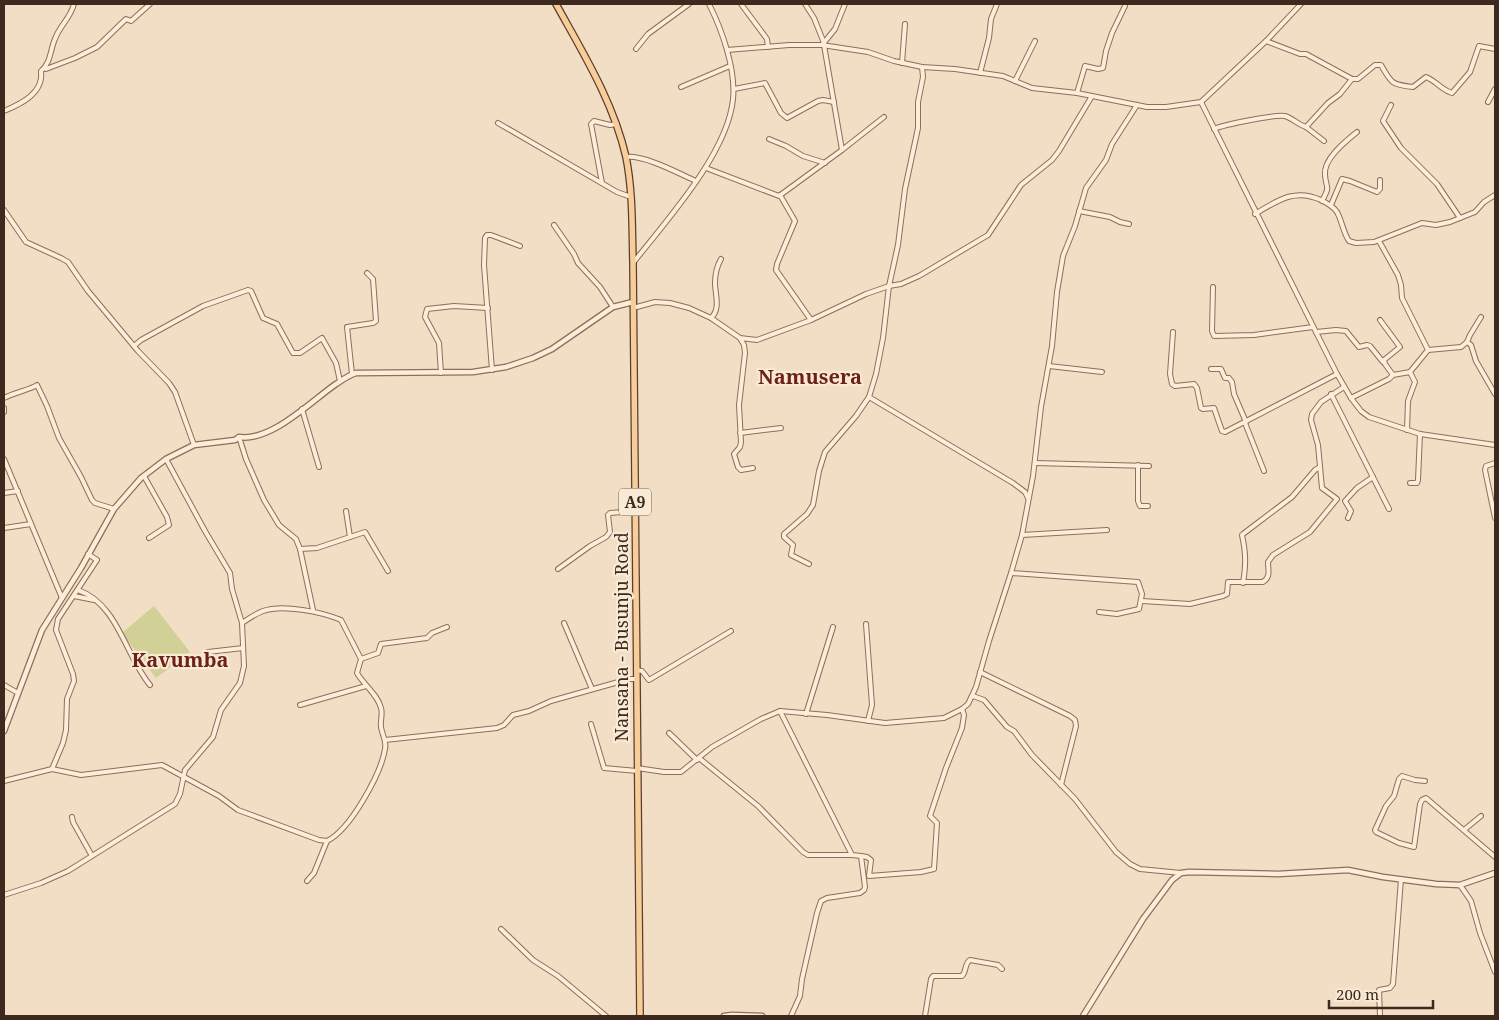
<svg xmlns="http://www.w3.org/2000/svg" width="1499" height="1020" font-family="'Noto Serif',serif">
<rect width="100%" height="100%" fill="#f2dec4"/>
<!-- green -->
<polygon fill="#d1d097" points="154,606 190,652 156,678 122,633"/>
<g fill="none" stroke-linecap="round" stroke-linejoin="round">
<defs>
<g id="minor">
<polyline points="741,4 767,39 768,47"/>
<polyline points="805,4 814,18 824,43"/>
<path d="M1266 41 1300 54H1306L1352 79H1358L1375 65H1381C1391 83 1392 85 1413 87L1426 77C1436 81 1442 90 1452 93L1470 72 1479 46 1495 49"/>
<polyline points="822,45 835,29 845,4"/>
<polyline points="636,49 648,34 689,4"/>
<polyline points="727,50 789,45 822,45 868,52 894,61 922,67 955,69 1003,76 1032,88 1077,93 1147,107 1166,107 1201,102 1266,41 1301,4"/>
<polyline points="902,63 905,24"/>
<polyline points="922,67 923,77 918,102 918,128 905,189 898,245 889,286 883,338 876,374 869,397 1013,483 1025,492 1028,498"/>
<polyline points="46,69 75,58 97,47 126,19 131,21 150,4"/>
<polyline points="980,73 989,38 991,19 997,4"/>
<polyline points="1015,81 1035,41"/>
<polyline points="681,87 730,66"/>
<polyline points="734,89 765,83 781,113 787,118 818,101 823,100 834,102"/>
<polyline points="1077,93 1085,66 1098,69 1103,68 1106,51 1112,33 1125,6"/>
<polyline points="1201,102 1337,374 1351,398 1361,411 1369,417 1420,434 1495,445"/>
<polyline points="1488,102 1495,89"/>
<polyline points="1391,105 1383,121 1401,148 1437,184 1460,218"/>
<path d="M4 111C21 104 44 93 41 71 51 63 50 50 55 39 60 25 70 19 74 4"/>
<polyline points="498,123 617,192 631,197"/>
<polyline points="1306,127 1324,141"/>
<path d="M1214 129C1223 125 1276 114 1285 116 1292 118 1299 125 1306 127L1328 103 1340 94 1352 79"/>
<polyline points="769,139 786,146 803,156 825,163"/>
<polyline points="842,150 884,117"/>
<path d="M626 157C645 155 678 173 696 181"/>
<polyline points="706,168 779,196 842,150 824,45"/>
<polyline points="602,183 591,124 594,121 610,125 617,124"/>
<polyline points="780,195 795,221 777,264 776,270 811,320"/>
<path d="M1322 201C1331 184 1326 190 1325 175 1323 159 1346 141 1357 132"/>
<polyline points="1331,205 1342,179 1350,181 1377,192 1380,189 1380,180"/>
<polyline points="4,210 26,242 61,258 68,262 88,291 138,351 169,383 175,392 194,445"/>
<polyline points="1079,211 1110,217 1120,222 1129,224"/>
<path d="M1255 214C1278 200 1295 188 1321 200 1327 203 1333 206 1337 212 1342 221 1343 232 1349 241L1356 243 1374 242 1422 223 1436 225 1450 222 1475 212 1484 202 1495 195"/>
<polyline points="554,225 574,254 578,263 600,287 613,307"/>
<polyline points="1379,241 1398,275 1401,285 1402,298 1428,350 1410,372 1415,382 1408,401 1407,430"/>
<path d="M633 263C666 221 728 153 733 99 736 69 722 30 709 4"/>
<polyline points="1213,287 1212,331 1214,336 1254,335 1313,327"/>
<polyline points="633,308 655,302 670,303 689,308 711,318 740,338 757,340 811,320 866,294 889,286 901,284 919,276 988,235 1021,185 1052,160 1059,151 1092,96"/>
<path d="M711 318C721 309 715 294 715 283 715 275 717 266 721 259"/>
<polyline points="1380,320 1400,347 1384,360 1385,364 1393,375 1410,372"/>
<polyline points="1173,332 1170,374 1172,384 1175,386 1194,384 1197,388 1201,408 1203,409 1214,408 1222,431 1225,432 1337,374"/>
<polyline points="1316,332 1336,330 1346,331 1359,347 1367,345 1370,346 1383,362"/>
<polyline points="740,338 744,345 745,353 739,405 741,442 740,447 734,454 738,467 741,470 753,468"/>
<polyline points="1467,342 1471,345 1476,361 1495,394"/>
<polyline points="134,346 141,340 203,306 248,290 251,291 263,318 277,324 293,353 300,353 322,338 336,363 340,381"/>
<polyline points="1428,350 1461,347 1467,342 1470,335 1481,317"/>
<polyline points="1049,366 1102,372"/>
<polyline points="1211,369 1221,369 1225,378 1229,378 1232,382 1234,394 1246,422"/>
<polyline points="492,370 484,265 485,238 487,235 491,235 520,246"/>
<polyline points="441,373 439,343 425,317 427,309 454,306 488,308"/>
<polyline points="352,374 347,327 373,323 376,321 373,279 367,273"/>
<polyline points="1331,394 1389,509"/>
<path d="M4 398C13 393 32 389 37 385L47 406 59 438 81 477 92 500 95 503 114 509"/>
<polyline points="1351,398 1389,379 1393,375"/>
<polyline points="4,408 4,412"/>
<polyline points="302,409 319,467"/>
<polyline points="1245,423 1264,471"/>
<polyline points="740,433 781,428"/>
<polyline points="239,437 246,459 264,500 279,525 296,539 300,549 313,610"/>
<polyline points="4,459 62,598"/>
<polyline points="166,459 205,531 230,573 232,589 242,623"/>
<polyline points="1035,463 1149,466"/>
<polyline points="1495,463 1486,466 1485,470 1495,518"/>
<polyline points="1138,465 1138,501 1140,506 1148,506"/>
<polyline points="144,476 167,517 169,525 149,538"/>
<polyline points="1410,483 1417,483 1418,480 1420,434"/>
<polyline points="4,493 18,491"/>
<polyline points="346,511 350,537"/>
<polyline points="1348,518 1351,511 1345,501 1357,488 1373,477"/>
<polyline points="4,528 31,524"/>
<polyline points="1022,535 1107,530"/>
<polyline points="300,549 317,548 365,532 388,571"/>
<polyline points="809,564 791,555 793,545 784,537 784,534 807,514 813,505 819,471 825,452 856,416 869,397"/>
<polyline points="558,569 590,546 606,537 610,532 608,515 610,513 635,511"/>
<polyline points="1011,573 1138,582 1142,594 1139,609 1117,614 1099,612"/>
<path d="M1243 583C1246 565 1246 553 1242 535L1243 534 1292 497 1315 470 1320 467"/>
<path d="M78 590C118 604 125 655 150 685"/>
<polyline points="74,596 94,600"/>
<path d="M1142 601 1190 604 1223 596 1227 594 1228 582H1263C1271 577 1268 570 1268 562L1273 555 1310 532 1337 499 1322 488 1318 445 1311 420 1312 414 1321 402 1344 387"/>
<polyline points="564,623 592,689"/>
<polyline points="866,624 872,705 868,721"/>
<polyline points="208,652 243,648"/>
<polyline points="361,659 378,653 381,644 427,638 432,633 447,627"/>
<polyline points="637,670 642,671 649,680 731,631"/>
<polyline points="980,672 1070,716 1075,720 1076,726 1061,785"/>
<polyline points="4,685 18,693"/>
<polyline points="973,696 984,700 1007,727 1014,731 1032,755 1075,799 1116,852 1130,864 1140,869 1181,873"/>
<polyline points="300,705 366,686"/>
<polyline points="780,711 852,855 861,856 865,887 864,890 860,893 827,898 821,901 817,913 802,979 800,996 791,1016"/>
<polyline points="806,714 833,627"/>
<polyline points="591,724 604,768 637,771"/>
<polyline points="669,733 697,760"/>
<polyline points="385,740 497,728 504,725 513,715 529,711 551,701 629,679 637,679"/>
<polyline points="699,758 758,806 803,852 808,855 852,855"/>
<polyline points="637,768 664,772 681,772 712,747 761,719 780,711 827,715 885,723 944,718 962,709 968,704 976,687 989,641 1011,573 1022,535 1033,476 1041,407 1052,346 1057,292 1063,256 1075,226 1086,188 1106,160 1112,144 1137,105"/>
<polyline points="52,769 63,743 66,730 67,699 74,681 73,674 56,630 58,619 97,560 88,554"/>
<path d="M4 781 52 769 81 775 162 765 219 796 238 810 319 840 327 841C350 830 381 774 385 749 387 741 382 735 381 727 380 721 383 714 381 708 378 695 364 685 357 673L361 659 341 620C322 612 283 604 263 611 255 614 248 619 242 623L244 666 240 683 221 710 213 737 185 770 180 794 175 804 68 871 41 883 4 895"/>
<polyline points="1425,781 1415,780 1402,776 1399,779 1394,796 1386,806 1375,830 1376,832 1399,843 1414,847 1420,804 1422,800 1426,798 1495,857"/>
<polyline points="72,817 73,822 92,856"/>
<polyline points="1464,830 1481,816"/>
<polyline points="861,856 867,857 871,860 869,876 921,872 934,869 937,823 930,816 946,768 962,728 964,715 962,709"/>
<polyline points="307,881 314,873 327,841"/>
<polyline points="1460,885 1471,901 1480,933 1495,972"/>
<polyline points="501,929 533,960 558,976 606,1016"/>
<path d="M925 1016 931 979 933 976H962C967 971 964 964 970 960L998 965 1002 969"/>
<polyline points="1380,1016 1379,990 1390,988 1393,984 1401,879"/>
</g>
<g id="tertiary">
<path d="M4 731 42 630 81 568 114 509 141 478 166 459 194 445 235 440 239 437C271 442 310 402 336 384 342 380 349 375 356 373L473 372 506 367 533 358 552 349 613 307 633 302"/>
<polyline points="724,1016 732,1015 762,1016"/>
<polyline points="1083,1016 1143,919 1172,880 1181,873 1189,872 1278,874 1348,870 1383,877 1436,884 1460,885 1495,873"/>
</g>
<path id="primary" d="M556 4C583 53 613 101 626 157 633 192 632 228 633 263L640 1016"/>
</defs>
<!-- minor casing -->
<use href="#minor" stroke="#8e6e59" stroke-width="6"/>
<!-- tertiary casing -->
<use href="#tertiary" stroke="#8e6e59" stroke-width="7"/>
<!-- primary casing -->
<use href="#primary" stroke="#5c3d2d" stroke-width="8"/>
<!-- minor -->
<use href="#minor" stroke="#fbedd9" stroke-width="4"/>
<!-- tertiary -->
<use href="#tertiary" stroke="#fbedd9" stroke-width="4.5"/>
<!-- primary -->
<use href="#primary" stroke="#f7ce9a" stroke-width="5.5"/>
</g>
<g text-anchor="middle" dominant-baseline="central" stroke-width="4.5" stroke-linejoin="round" paint-order="stroke">
<!-- shield labels -->
<rect fill="#f8ead5" stroke="#756355" stroke-width="1" x="619" y="488.5" width="32" height="27" rx="4"/>
<g font-size="16" font-weight="bold" fill="#3d291e">
<text x="635" y="502">A9</text>
</g>
<!-- street labels -->
<g font-size="18" fill="#3d291e" stroke="#f8ead5">
<text transform="translate(621 637) rotate(-90)">Nansana - Busunju Road</text>
</g>
<!-- quarter labels -->
<g font-size="20" font-weight="bold" fill="#6d211a" stroke="#f8ead5">
<text x="810" y="376">Namusera</text>
<text x="180" y="659">Kavumba</text>
</g>
</g>
<!-- border -->
<rect width="1499" height="1020" fill="none" stroke="#3d291e" stroke-width="10"/>
<!-- scale -->
<path d="M1329 1000v8h104v-8" fill="none" stroke="#3d291e" stroke-width="2.5"/>
<text x="1336" y="1000" font-size="15" fill="#3d291e" stroke="#f8ead5" stroke-width="4" paint-order="stroke">200 m</text>
</svg>
